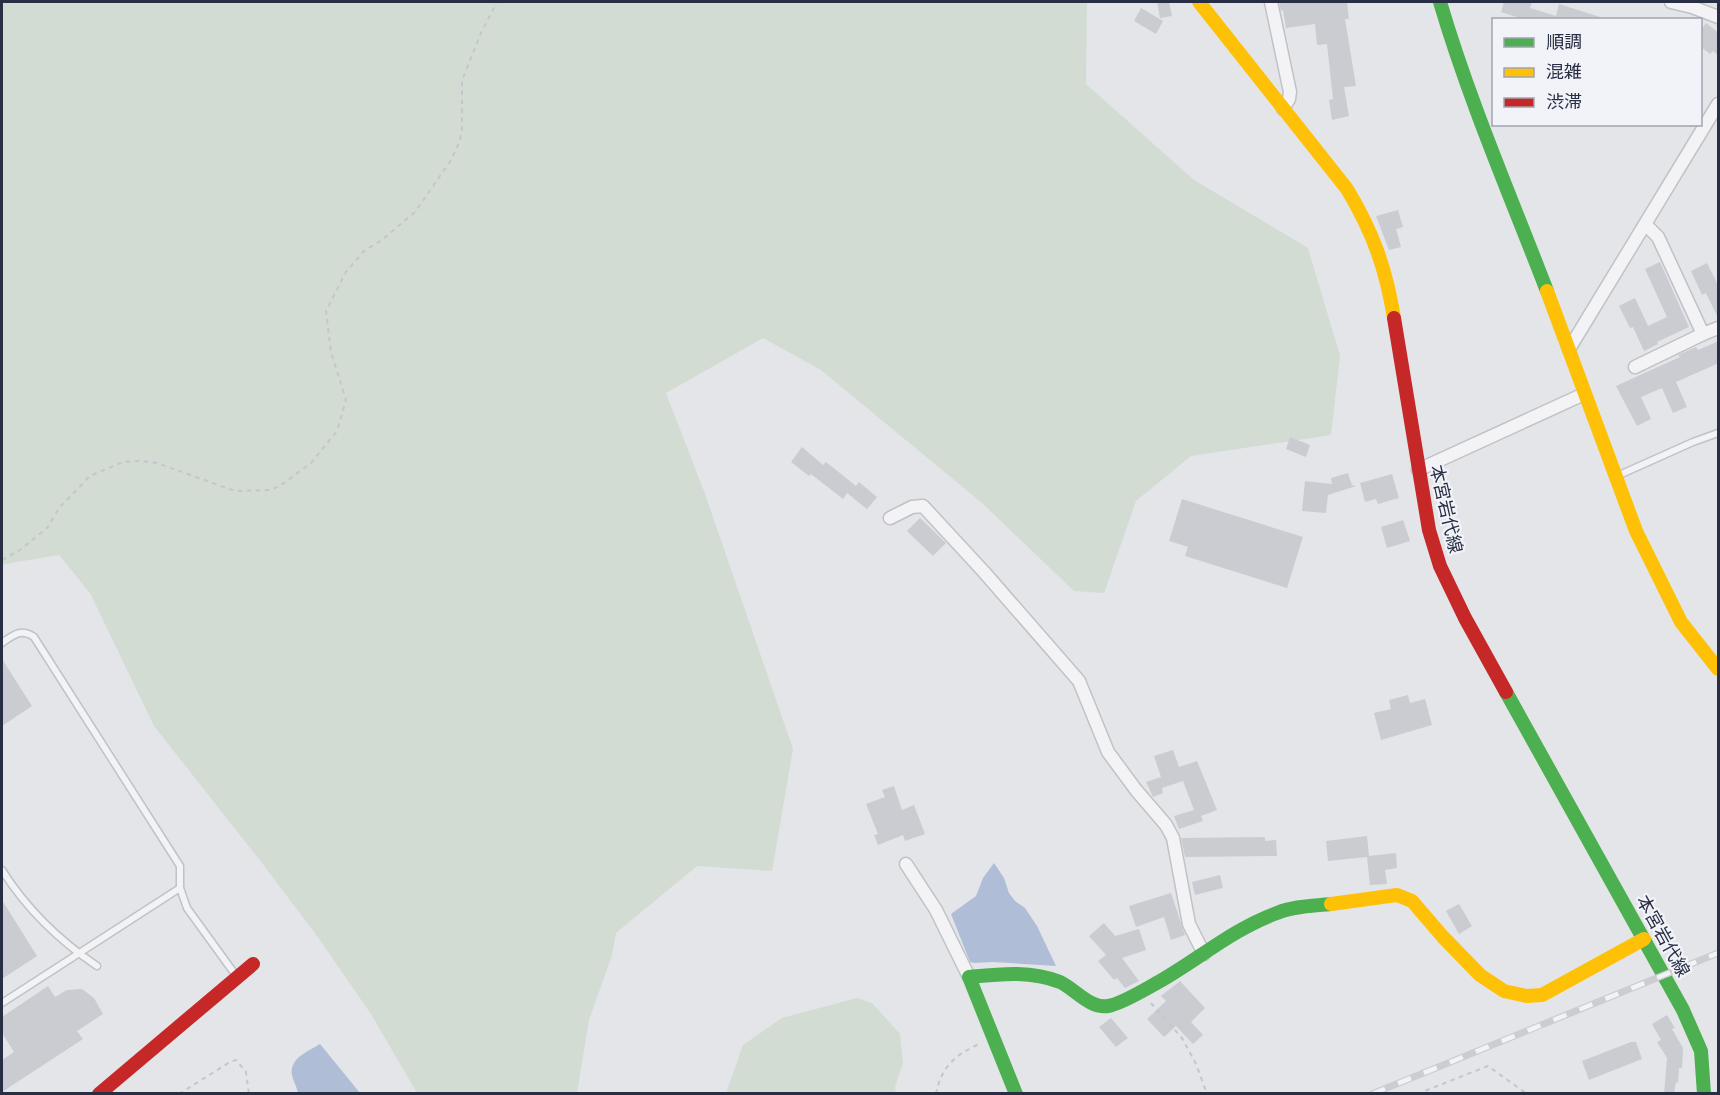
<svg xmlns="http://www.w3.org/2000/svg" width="1720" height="1095" font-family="Jost,'Noto Sans JP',sans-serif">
<rect width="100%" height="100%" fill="#e3e5e9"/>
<!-- green -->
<g fill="#d2dcd3">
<polygon points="2,2 1087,2 1086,84 1194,180 1308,248 1340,356 1331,435 1191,456 1136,501 1104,593 1074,591 982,503 821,370 763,338 666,393 705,494 793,749 772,871 697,866 616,933 612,955 589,1020 577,1093 417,1093 371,1014 317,936 262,863 154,726 90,593 59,555 5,564 2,566"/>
<polygon points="857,998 872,1003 900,1034 903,1063 895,1087 896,1093 726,1093 743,1045 782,1018"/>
</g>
<!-- water -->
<g fill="#afbdd6">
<polygon points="994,863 1004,878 1009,893 1015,901 1025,908 1037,926 1056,966 993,962 974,963 970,962 951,914 976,896 983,878"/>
<path d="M320 1044 360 1093H298C297 1087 293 1081 292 1075 289 1058 309 1051 320 1044Z"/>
</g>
<!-- building -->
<g fill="#caccd1">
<polygon points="1157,2 1169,2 1172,16 1160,18"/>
<polygon points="1279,2 1347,2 1349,19 1345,19 1356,86 1344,87 1349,116 1332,120 1329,100 1333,99 1327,44 1317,45 1315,24 1286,28 1283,10 1281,11"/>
<polygon points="1504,2 1532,2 1530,8 1556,16 1559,4 1600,17 1600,20 1526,20 1501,12"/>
<polygon points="1141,8 1163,21 1156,34 1134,21"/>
<polygon points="1706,23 1719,33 1719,56 1713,51 1710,54 1701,47 1701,30"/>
<polygon points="1398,210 1403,227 1396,229 1401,247 1389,250 1376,216"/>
<polygon points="1660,262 1689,327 1657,342 1658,344 1644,351 1633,327 1630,328 1619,306 1635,298 1648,326 1667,317 1645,269"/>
<polygon points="1707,263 1719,287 1719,320 1706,293 1702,295 1691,271"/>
<polygon points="1719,341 1719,363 1676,382 1687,407 1673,413 1662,388 1641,397 1651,419 1637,426 1616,386 1680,357 1678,355 1696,347 1698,350"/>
<polygon points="1290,437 1310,445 1306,457 1286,449"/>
<polygon points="802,447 823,465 826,462 856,486 859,482 877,497 867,509 847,493 843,499 811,474 809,476 791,462"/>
<polygon points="1348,473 1352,485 1356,486 1328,495 1326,513 1302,511 1305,481 1332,484 1331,478"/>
<polygon points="1392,474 1399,498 1378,504 1376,499 1365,502 1360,483"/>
<polygon points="1182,499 1303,537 1287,588 1185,556 1188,547 1169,541"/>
<polygon points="920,518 946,543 933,556 907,531"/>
<polygon points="1403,520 1410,541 1387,548 1381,527"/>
<polygon points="2,659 32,706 2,726"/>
<polygon points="1408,695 1410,703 1425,699 1432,725 1381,740 1374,713 1391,709 1389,700"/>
<polygon points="1173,750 1179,767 1197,761 1217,810 1201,816 1203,821 1179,829 1174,816 1194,810 1183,781 1162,788 1163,793 1153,797 1146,782 1161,777 1154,756"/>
<polygon points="894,786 902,810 914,805 925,834 905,841 903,835 878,845 874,835 878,834 866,804 885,797 882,790"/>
<polygon points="1367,836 1369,856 1396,853 1397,868 1385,870 1387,884 1370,885 1367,857 1328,861 1326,841"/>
<polygon points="1265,837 1265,841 1276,840 1277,856 1185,857 1181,838"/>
<polygon points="1220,875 1223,888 1195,895 1192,882"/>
<polygon points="1171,893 1185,935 1171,940 1164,917 1136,927 1129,906"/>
<polygon points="2,900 37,956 2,979"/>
<polygon points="1459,904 1472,926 1459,934 1446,911"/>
<polygon points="1104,923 1115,936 1139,929 1146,950 1122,958 1139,981 1125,988 1117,978 1114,980 1098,961 1106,955 1089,936"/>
<polygon points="1180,981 1205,1008 1191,1022 1203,1035 1193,1044 1176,1026 1164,1037 1147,1019 1166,1001 1161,996"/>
<polygon points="48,986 55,997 67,990 82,989 94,998 103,1014 77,1031 83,1039 2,1092 2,1060 14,1052 2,1033 2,1017"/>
<polygon points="1667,1015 1675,1028 1672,1029 1683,1048 1682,1068 1679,1068 1678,1083 1676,1082 1674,1094 1664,1094 1667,1058 1657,1042 1661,1040 1652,1024"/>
<polygon points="1111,1018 1128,1038 1116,1047 1099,1027"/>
<polygon points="1631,1042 1636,1042 1642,1059 1589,1080 1582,1061"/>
</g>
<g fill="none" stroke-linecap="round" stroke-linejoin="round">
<defs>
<g id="lane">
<polyline points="1617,476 1693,442 1718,433"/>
<path d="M2 643C13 635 21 628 34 637L180 866V888L187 908 237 977"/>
<path d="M2 870C26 908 60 941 97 966"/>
<polyline points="2,1003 180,888"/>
</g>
<g id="street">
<polyline points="1271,2 1290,92 1289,99 1283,109"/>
<polyline points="1671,2 1692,7 1718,17"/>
<polyline points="1703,334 1718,328"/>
<polyline points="1569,349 1718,104"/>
<polyline points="1635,367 1703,334 1658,237 1646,225"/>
<polyline points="1418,470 1584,394"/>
<polyline points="890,518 912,507 923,506 984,572 1079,681 1108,752 1136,790 1166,825 1173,838 1189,924 1204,954"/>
<polyline points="906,864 936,910 969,977"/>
</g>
</defs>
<!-- lane casing -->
<use href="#lane" stroke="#c0c2c7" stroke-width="9"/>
<!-- street casing -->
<use href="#street" stroke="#c0c2c7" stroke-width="15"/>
<!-- path -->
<g stroke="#c4c6cc" stroke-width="2" stroke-dasharray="4.5 4.5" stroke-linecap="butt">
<polyline points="2,560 20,550 48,527 59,508 90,476 123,462 141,461 157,463 235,491 271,490 284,483 311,463 337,431 346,400 331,352 326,311 346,272 364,251 382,240 415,212 451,160 458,145 462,132 462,80 481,33 497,2"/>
<polyline points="1151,1003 1182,1038 1196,1064 1207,1094"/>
<polyline points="179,1094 230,1062 236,1060 246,1072 249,1094"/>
<path d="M936 1094C941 1067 955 1055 979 1044"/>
<polyline points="1417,1094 1488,1066 1527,1094"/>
</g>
<!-- lane -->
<use href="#lane" stroke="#f3f3f5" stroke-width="6"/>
<!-- street -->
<use href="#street" stroke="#f3f3f5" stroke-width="12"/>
<!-- fast -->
<g stroke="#4caf50" stroke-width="14">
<path d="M1440 2C1469 100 1510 195 1547 291"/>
<polyline points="1506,692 1683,1010 1701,1051 1704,1094"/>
<path d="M1016 1094 969 977C999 974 1031 970 1060 982 1075 989 1090 1009 1108 1006 1122 1004 1149 987 1162 980 1200 958 1235 928 1277 913 1294 906 1313 906 1331 904"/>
</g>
<!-- slow -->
<g stroke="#ffc107" stroke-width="14">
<path d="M1199 2 1347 189C1373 232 1386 269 1394 318"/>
<polyline points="1547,291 1636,531 1681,622 1718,669"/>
<polyline points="1331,904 1397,895 1412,901 1443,937 1480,975 1504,991 1526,996 1542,995 1644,939"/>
</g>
<!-- jam -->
<g stroke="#c62828" stroke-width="14">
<polyline points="1394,318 1429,530 1440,566 1465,618 1506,692"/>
<polyline points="99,1094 253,964"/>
</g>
<defs>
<polyline id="rail" points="1372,1094 1718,953"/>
</defs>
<!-- rail casing -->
<use href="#rail" stroke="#cccdd0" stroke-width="7"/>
<!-- rail -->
<use href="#rail" stroke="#f1f3f8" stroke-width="4.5" stroke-dasharray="14" stroke-linecap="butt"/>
</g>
<g text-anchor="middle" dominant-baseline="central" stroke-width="4.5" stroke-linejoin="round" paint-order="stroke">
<!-- street labels -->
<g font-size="18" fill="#282e44" stroke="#f1f3f8">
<text transform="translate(1446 509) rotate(77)">本宮岩代線</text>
<text transform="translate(1663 936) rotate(61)">本宮岩代線</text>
</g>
</g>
<!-- border -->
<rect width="1720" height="1095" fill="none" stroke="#282e44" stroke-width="6"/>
<!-- legend -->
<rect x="1492" y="18" width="210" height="108" fill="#f1f3f8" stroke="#a1a4b0" stroke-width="1.5"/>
<rect x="1504" y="38" width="30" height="9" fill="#4caf50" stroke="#a1a4b0" stroke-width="1.5"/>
<text x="1546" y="48" font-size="18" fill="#282e44">順調</text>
<rect x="1504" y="68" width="30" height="9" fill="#ffc107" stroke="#a1a4b0" stroke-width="1.5"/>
<text x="1546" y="78" font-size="18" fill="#282e44">混雑</text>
<rect x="1504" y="98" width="30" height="9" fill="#c62828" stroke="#a1a4b0" stroke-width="1.5"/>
<text x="1546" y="108" font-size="18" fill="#282e44">渋滞</text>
</svg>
